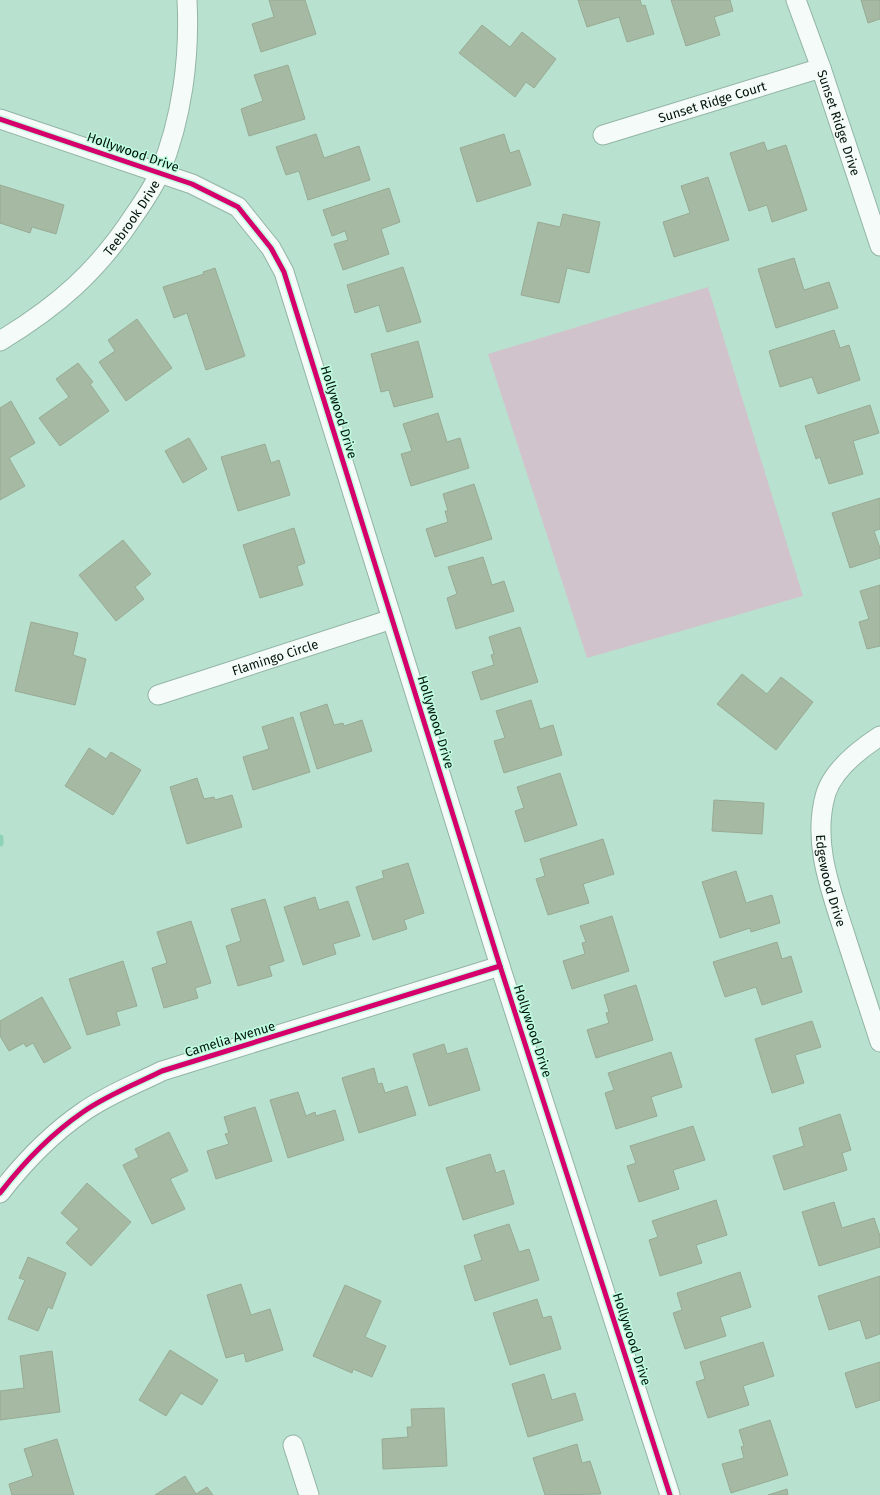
<svg xmlns="http://www.w3.org/2000/svg" width="880" height="1495" font-family="'Fira Sans',sans-serif">
<rect width="100%" height="100%" fill="#b8e2cf"/>
<!-- green -->
<polygon fill="#d1c3cc" points="708,287 803,596 587,658 488,354"/>
<g fill="none" stroke-linecap="round" stroke-linejoin="round">
<!-- stream -->
<polyline stroke="#90d2b5" stroke-width="7" points="0,838 0,843"/>
</g>
<!-- building -->
<g fill="#a6b9a3" stroke="#98aa94">
<polygon points="269,0 305,0 316,34 261,52 252,24 274,17"/>
<polygon points="578,0 640,0 642,6 645,5 654,34 627,42 619,17 587,27"/>
<polygon points="671,0 730,0 733,11 714,17 720,35 686,46"/>
<polygon points="861,0 880,0 880,19 868,23"/>
<polygon points="482,25 510,47 522,32 556,59 534,88 526,82 515,97 459,53"/>
<polygon points="288,65 305,119 249,136 241,109 263,101 254,75"/>
<polygon points="316,134 324,158 359,146 370,180 308,200 299,171 286,175 276,147"/>
<polygon points="504,134 510,153 519,150 531,185 477,202 460,148"/>
<polygon points="764,142 767,151 786,145 807,210 772,222 767,205 749,211 730,153"/>
<polygon points="708,177 729,240 674,257 663,222 690,213 681,186"/>
<polygon points="0,185 64,205 56,234 32,227 30,233 0,223"/>
<polygon points="389,188 400,222 381,229 389,254 343,270 334,244 348,240 345,231 332,236 323,210"/>
<polygon points="563,214 600,222 589,273 567,268 559,303 521,295 538,222 560,227"/>
<polygon points="794,258 804,290 829,282 838,308 776,328 758,269"/>
<polygon points="403,267 421,322 387,332 379,305 355,313 347,285"/>
<polygon points="215,268 245,356 206,370 187,313 174,318 163,287 204,274 203,272"/>
<polygon points="137,319 172,368 126,401 99,362 115,351 108,340"/>
<polygon points="834,330 840,348 849,345 860,380 818,394 812,377 780,387 769,351"/>
<polygon points="418,341 433,397 394,407 389,390 381,392 371,354"/>
<polygon points="78,363 93,382 90,384 109,411 60,446 39,418 69,397 56,379"/>
<polygon points="11,401 35,443 9,458 25,486 0,500 0,408"/>
<polygon points="870,405 879,433 853,441 863,474 829,484 820,457 816,459 805,426"/>
<polygon points="438,413 447,442 460,438 469,468 411,486 401,454 412,451 403,424"/>
<polygon points="189,438 207,469 183,483 165,451"/>
<polygon points="265,444 271,463 279,460 290,495 238,511 221,457"/>
<polygon points="474,484 492,539 435,557 426,529 448,522 445,511 448,511 443,494"/>
<polygon points="880,498 880,529 874,531 880,548 880,558 850,568 832,513"/>
<polygon points="294,528 305,563 297,566 303,585 260,598 243,545"/>
<polygon points="123,540 151,574 135,587 144,599 116,621 79,575"/>
<polygon points="483,557 492,585 504,581 514,611 456,629 447,598 457,594 448,567"/>
<polygon points="880,585 880,646 867,649 859,622 869,619 860,591"/>
<polygon points="31,622 78,633 73,655 86,659 75,705 15,691"/>
<polygon points="520,627 538,682 481,700 472,672 494,665 491,655 494,654 489,637"/>
<polygon points="742,674 767,694 781,677 813,702 776,750 717,704"/>
<polygon points="531,700 540,729 553,725 562,755 504,773 494,741 505,738 496,711"/>
<polygon points="327,704 334,725 343,723 344,726 362,720 372,751 317,769 300,713"/>
<polygon points="293,717 310,772 253,790 243,757 269,749 262,727"/>
<polygon points="89,748 106,759 111,752 141,770 113,815 65,786"/>
<polygon points="560,773 577,825 525,842 515,811 524,808 517,787"/>
<polygon points="197,778 204,799 214,797 215,800 232,795 242,827 187,844 170,787"/>
<polygon points="714,800 764,803 762,834 712,831"/>
<polygon points="603,839 614,874 583,884 589,903 548,915 536,879 545,876 540,859"/>
<polygon points="408,863 424,913 404,920 407,929 373,940 356,887 384,878 382,871"/>
<polygon points="736,871 746,903 772,895 780,923 751,932 750,928 720,938 702,882"/>
<polygon points="315,897 319,910 348,901 360,936 333,944 336,954 303,965 284,907"/>
<polygon points="265,899 284,961 269,966 272,976 238,986 226,946 241,941 231,909"/>
<polygon points="612,916 629,971 572,989 563,961 585,954 582,943 586,942 580,926"/>
<polygon points="191,921 211,983 195,988 198,998 164,1008 152,968 167,963 157,932"/>
<polygon points="777,942 782,959 791,956 802,992 762,1005 756,987 725,997 713,962"/>
<polygon points="123,961 137,1006 116,1012 120,1025 87,1035 69,979"/>
<polygon points="636,985 653,1040 596,1058 587,1030 609,1023 606,1013 609,1012 604,995"/>
<polygon points="42,997 71,1048 44,1063 33,1043 26,1047 24,1043 9,1051 0,1036 0,1021"/>
<polygon points="812,1021 821,1047 795,1055 804,1083 772,1093 755,1039"/>
<polygon points="444,1044 447,1054 467,1048 480,1090 429,1106 413,1054"/>
<polygon points="671,1052 682,1087 651,1097 657,1116 616,1129 605,1093 614,1090 608,1073"/>
<polygon points="374,1068 378,1084 382,1083 385,1093 407,1086 416,1115 359,1133 342,1078"/>
<polygon points="298,1092 306,1116 315,1112 316,1116 335,1110 344,1140 288,1158 270,1100"/>
<polygon points="255,1107 272,1161 216,1179 207,1151 229,1144 225,1134 229,1133 224,1117"/>
<polygon points="840,1114 851,1150 842,1153 847,1170 784,1190 773,1156 804,1146 799,1128"/>
<polygon points="693,1126 705,1160 673,1170 679,1189 639,1202 627,1166 636,1163 630,1146"/>
<polygon points="169,1132 188,1171 170,1179 185,1209 152,1224 123,1165 139,1157 135,1149"/>
<polygon points="490,1154 496,1173 504,1170 514,1204 463,1220 446,1168"/>
<polygon points="87,1183 131,1222 91,1266 66,1243 79,1229 61,1213"/>
<polygon points="716,1200 727,1235 696,1245 702,1263 660,1276 649,1240 658,1237 652,1221"/>
<polygon points="834,1202 842,1228 874,1218 880,1236 880,1247 819,1266 802,1212"/>
<polygon points="509,1224 519,1252 529,1249 539,1280 475,1301 464,1266 482,1260 474,1235"/>
<polygon points="28,1257 66,1273 52,1309 48,1307 38,1331 8,1319 25,1280 19,1278"/>
<polygon points="740,1272 751,1307 720,1317 726,1336 685,1349 673,1313 682,1310 677,1293"/>
<polygon points="880,1276 880,1334 866,1339 860,1320 829,1330 818,1296"/>
<polygon points="241,1284 251,1315 270,1309 283,1350 246,1362 244,1353 226,1358 207,1295"/>
<polygon points="345,1285 381,1301 365,1337 386,1346 372,1377 353,1369 352,1373 313,1356"/>
<polygon points="537,1299 543,1318 551,1316 561,1349 510,1365 493,1313"/>
<polygon points="763,1342 774,1376 743,1386 749,1405 708,1418 696,1382 705,1379 700,1362"/>
<polygon points="170,1350 218,1380 202,1405 181,1393 166,1416 139,1400"/>
<polygon points="52,1351 60,1412 0,1420 0,1391 24,1388 20,1356"/>
<polygon points="880,1362 880,1400 856,1408 845,1373"/>
<polygon points="544,1374 552,1400 575,1393 583,1420 528,1437 512,1384"/>
<polygon points="444,1408 447,1466 383,1469 382,1439 408,1437 407,1427 412,1427 411,1409"/>
<polygon points="770,1420 788,1475 731,1493 722,1464 744,1458 741,1447 744,1446 739,1430"/>
<polygon points="57,1439 74,1495 12,1495 9,1484 33,1476 24,1449"/>
<polygon points="577,1444 582,1463 590,1461 601,1494 545,1495 533,1458"/>
<polygon points="185,1476 196,1494 207,1487 213,1495 155,1495"/>
<polygon points="787,1489 788,1495 768,1495"/>
</g>
<g fill="none" stroke-linecap="round" stroke-linejoin="round">
<defs>
<g id="minor">
<path id="s1" d="M796 0 821 68 880 246"/>
<polyline points="0,119 192,184 238,207 271,248 284,272 500,966 670,1495"/>
<path id="s2" d="M603 135 821 68"/>
<path id="s3" d="M0 341C58 306 98 271 135 214 144 201 154 186 160 172 182 119 190 57 187 0"/>
<path id="s4" d="M158 695 392 619"/>
<path id="s5" d="M880 736C860 749 834 769 826 793 811 843 832 893 847 941 858 974 869 1008 880 1042"/>
<path d="M0 1193C24 1162 51 1134 83 1112 107 1095 136 1084 162 1071L500 966"/>
<polyline points="293,1445 309,1495"/>
</g>
</defs>
<!-- minor casing -->
<use href="#minor" stroke="#93b4a5" stroke-width="21"/>
<!-- minor -->
<use href="#minor" stroke="#f4fbf8" stroke-width="19"/>
<defs>
<g id="cycleway">
<polyline points="0,119 192,184 238,207 271,248 284,272 500,966 670,1495"/>
<path d="M0 1193C24 1162 51 1134 83 1112 107 1095 136 1084 162 1071L500 966"/>
</g>
</defs>
<!-- cycleway casing -->
<use href="#cycleway" stroke="#c0fde1" stroke-width="8"/>
<!-- cycleway -->
<use href="#cycleway" stroke="#d6006c" stroke-width="5"/>
</g>
<g text-anchor="middle" dominant-baseline="central" stroke-width="3" stroke-linejoin="round" paint-order="stroke">
<!-- street labels -->
<g font-size="13" fill="#00130a" stroke="#c0fde1">
<text stroke="none"><textPath href="#s2" startOffset="114">Sunset Ridge Court</textPath></text>
<text stroke="none"><textPath href="#s1" startOffset="130">Sunset Ridge Drive</textPath></text>
<text transform="translate(133 152) rotate(19)">Hollywood Drive</text>
<text stroke="none"><textPath href="#s3" startOffset="182">Teebrook Drive</textPath></text>
<text transform="translate(339 412) rotate(73)">Hollywood Drive</text>
<text stroke="none"><textPath href="#s4" startOffset="123">Flamingo Circle</textPath></text>
<text transform="translate(436 722) rotate(73)">Hollywood Drive</text>
<text stroke="none"><textPath href="#s5" startOffset="169">Edgewood Drive</textPath></text>
<text transform="translate(533 1031) rotate(72)">Hollywood Drive</text>
<text transform="translate(230 1039) rotate(-17)">Camelia Avenue</text>
<text transform="translate(632 1339) rotate(72)">Hollywood Drive</text>
</g>
</g>
</svg>
